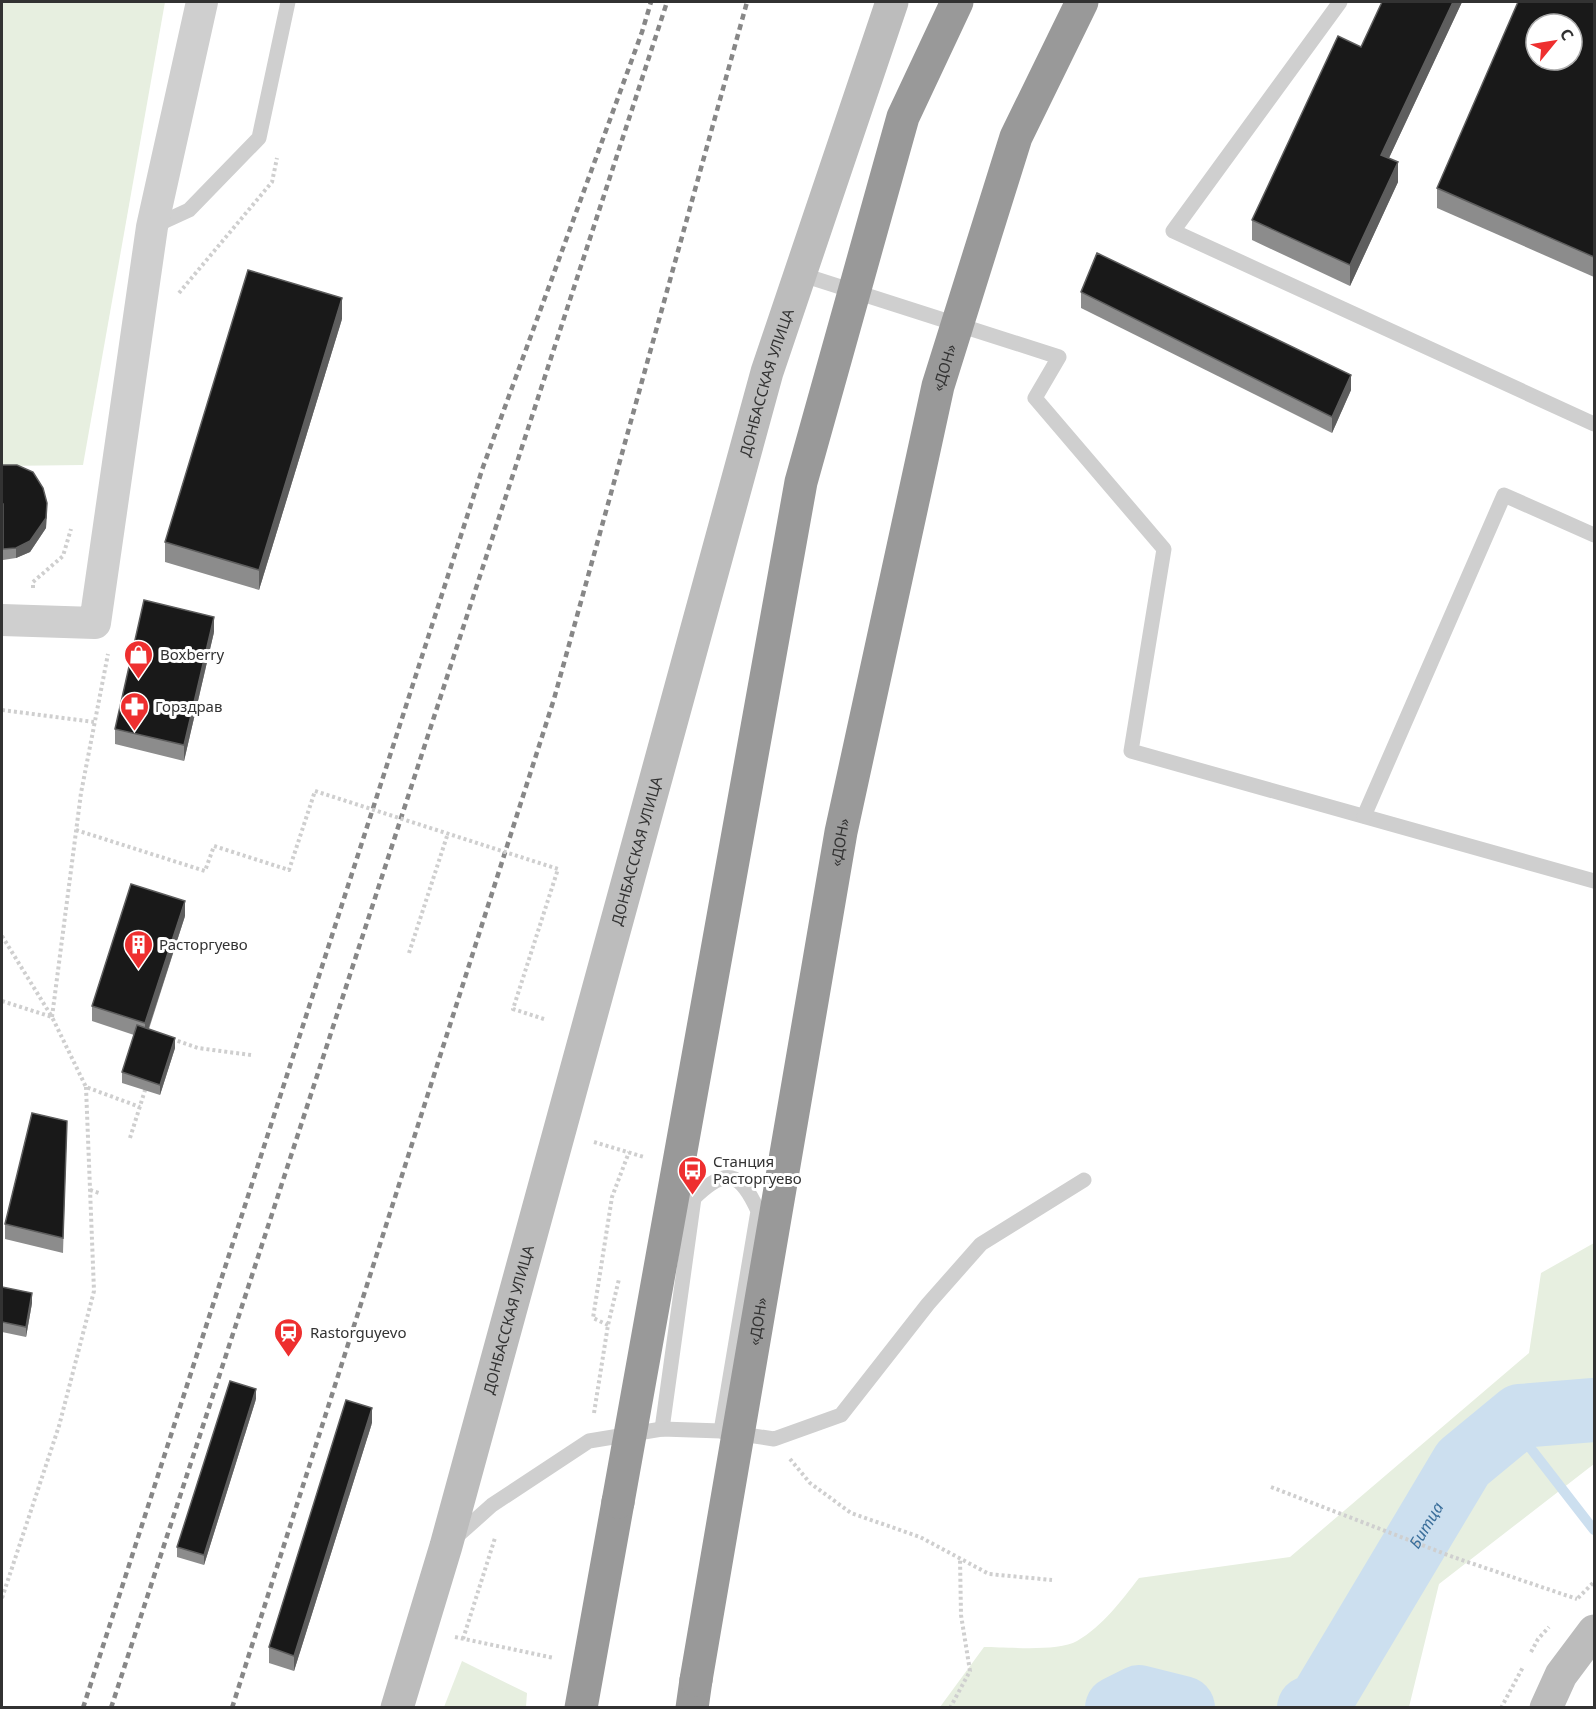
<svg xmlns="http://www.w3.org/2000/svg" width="1596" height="1709" font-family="'Noto Sans',sans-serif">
<rect width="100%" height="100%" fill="#fff"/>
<!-- green -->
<g fill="#e7efe0">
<polygon points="2,2 165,2 83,465 2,466"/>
<path d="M1594 1243V1464L1439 1584 1409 1707H940L984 1647C1007 1647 1058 1652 1077 1641 1103 1626 1121 1601 1139 1578L1290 1557 1529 1353 1541 1273Z"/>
<polygon points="462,1661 527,1693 526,1707 444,1707"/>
</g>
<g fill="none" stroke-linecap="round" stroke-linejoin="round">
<!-- stream -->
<polyline stroke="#ccdfef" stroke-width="10" points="1511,1423 1594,1530"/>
<!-- river -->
<g stroke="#ccdfef" stroke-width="64">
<polyline points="1117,1708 1139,1697 1183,1708"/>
<path id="s1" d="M1309 1708 1318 1706 1463 1463 1520 1416 1594 1410"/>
</g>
<!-- path -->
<g stroke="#cfcfcf" stroke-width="4" stroke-dasharray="3 3" stroke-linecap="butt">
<polyline points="179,293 272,182 277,158"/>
<polyline points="33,588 33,582 63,556 71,529"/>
<polyline points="2,710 94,722"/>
<polyline points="76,830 205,871 214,846 289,870 315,791"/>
<polyline points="2,936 52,1017"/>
<polyline points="409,953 448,833"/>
<polyline points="2,1001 52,1017 86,1087 140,1107"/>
<polyline points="52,1017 81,793 108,654"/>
<polyline points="544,1019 513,1009 558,869"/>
<polyline points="172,1039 198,1048 251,1055"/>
<polyline points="130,1138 146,1087"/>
<polyline points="594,1142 644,1157"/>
<polyline points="90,1190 99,1193"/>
<polyline points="608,1325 593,1318 612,1197 629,1152"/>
<polyline points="594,1413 608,1325 619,1279"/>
<polyline points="790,1459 810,1483 851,1513 920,1537 989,1574 1052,1580"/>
<polyline points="1271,1487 1453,1557 1577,1599"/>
<polyline points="2,1598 59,1426 94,1291 86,1087"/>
<polyline points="1578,1598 1594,1582"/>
<polyline points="455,1637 554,1658"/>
<polyline points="463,1639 495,1538"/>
<polyline points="1531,1652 1538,1639 1549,1627"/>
<polyline points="950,1708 970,1671 961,1615 960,1558"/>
<polyline points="1501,1708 1523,1667"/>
</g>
<!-- lane -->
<g stroke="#cfcfcf" stroke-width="15">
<polyline points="1340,2 1173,231 1594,424"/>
<polyline points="152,227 189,210 259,138 288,2"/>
<polyline points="800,274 1059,357 1035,398 1164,549 1131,751 1594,881"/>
<polyline points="1364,816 1504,495 1594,535"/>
<path d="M662 1429 694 1198C726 1167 740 1171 758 1211L721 1431"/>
<polyline points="455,1538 492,1505 589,1441 662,1429 721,1431 774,1439 841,1415 928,1304 981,1244 1084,1180"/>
</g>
<!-- street -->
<polyline stroke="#cfcfcf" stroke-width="32" points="2,620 95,623 152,227 202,2"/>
<!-- secondary -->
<g stroke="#bcbcbc" stroke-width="33">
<path id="s2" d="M397 1708 446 1546 767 372 892 2"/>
<polyline points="1546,1708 1561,1675 1594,1631"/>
</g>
<!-- highway -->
<g stroke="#999" stroke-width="33">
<polyline points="581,1708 618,1502"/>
<polyline points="692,1708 696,1680"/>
</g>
<!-- rail -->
<g stroke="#878787" stroke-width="4.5" stroke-dasharray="6 4.5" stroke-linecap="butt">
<polyline points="83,1708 483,467 642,32 651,2"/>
<polyline points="111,1708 667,2"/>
<polyline points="232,1708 554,699 747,2"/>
</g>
<!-- path-bridge -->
<polyline stroke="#cfcfcf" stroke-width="4" stroke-dasharray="3 3" stroke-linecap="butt" points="315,791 558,869"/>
<!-- highway-bridge -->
<g stroke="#999" stroke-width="33">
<polyline points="618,1502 801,482 903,117 957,2"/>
<path id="s3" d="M696 1680 841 832 938 386 1016 137 1082 2"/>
</g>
</g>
<!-- wall -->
<g fill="#8c8c8c">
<polygon points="1462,2 1389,158 1398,182 1350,286 1252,240 1252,220 1361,47"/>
<polygon points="1594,2 1594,277 1437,208 1437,188"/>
<polygon points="1081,292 1351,390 1332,433 1081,308"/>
<polygon points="342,319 259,590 165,562 165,542"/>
<polygon points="2,465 47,514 46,528 30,552 16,558 3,560 3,515 2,515"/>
<polygon points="214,632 184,761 115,744 115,729"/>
<polygon points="185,916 149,1029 175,1048 160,1095 122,1083 122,1072 134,1035 92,1021 92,1006"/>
<polygon points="67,1121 63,1253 5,1239 5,1224"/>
<polygon points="2,1287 32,1303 26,1337 2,1332"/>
<polygon points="256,1399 204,1565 177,1557 177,1547"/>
<polygon points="372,1423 294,1671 269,1663 269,1647"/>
</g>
<!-- shaded-wall -->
<g fill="#5e5e5e">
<polygon points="1453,2 1462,2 1381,175 1381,155"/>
<polygon points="1398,162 1398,182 1350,286 1350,265"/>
<polygon points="342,298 342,319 259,590 259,570"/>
<polygon points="1351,375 1351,390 1332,433 1332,417"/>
<polygon points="47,503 46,528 30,552 16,558 16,548"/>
<polygon points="214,617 214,632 184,761 184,745"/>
<polygon points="185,901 185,916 145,1039 145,1023"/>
<polygon points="175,1038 175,1048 160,1095 160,1085"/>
<polygon points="32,1293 32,1303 26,1337 26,1327"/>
<polygon points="256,1389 256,1399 204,1565 204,1555"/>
<polygon points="372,1408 372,1423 294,1671 294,1656"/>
</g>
<!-- building -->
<g fill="#191919" stroke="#5e5e5e" stroke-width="1.5" fill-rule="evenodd">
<polygon points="1382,2 1453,2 1381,155 1398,162 1350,265 1252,220 1338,36 1361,47"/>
<path d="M1518 2H1594V257L1437 188ZM1536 24H1572V60H1536Z"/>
<polygon points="1097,253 1351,375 1332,417 1081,292"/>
<polygon points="248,270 342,298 259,570 165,542"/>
<polygon points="2,465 17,465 33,472 43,488 47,503 46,518 30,541 16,548 3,549 3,504 2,504"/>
<polygon points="144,600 214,617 184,745 115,729"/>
<polygon points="131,884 185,901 145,1023 92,1006"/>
<polygon points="137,1025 175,1038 160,1085 122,1072"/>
<polygon points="32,1113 67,1121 63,1238 5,1224"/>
<polygon points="2,1287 32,1293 26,1327 2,1322"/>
<polygon points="230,1381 256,1389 204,1555 177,1547"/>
<polygon points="346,1400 372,1408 294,1656 269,1647"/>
</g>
<!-- icons -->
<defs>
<symbol id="shop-pin" viewBox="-11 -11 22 30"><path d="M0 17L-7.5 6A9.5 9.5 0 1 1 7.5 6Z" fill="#ee2f2f" stroke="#fff"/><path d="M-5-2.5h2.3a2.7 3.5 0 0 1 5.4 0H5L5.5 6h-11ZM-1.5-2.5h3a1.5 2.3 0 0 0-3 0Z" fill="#fff"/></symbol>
<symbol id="pharmacy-pin" viewBox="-11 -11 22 30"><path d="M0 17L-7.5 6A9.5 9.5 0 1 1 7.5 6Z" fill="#ee2f2f" stroke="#fff"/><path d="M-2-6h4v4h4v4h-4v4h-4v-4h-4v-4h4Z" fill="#fff"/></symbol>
<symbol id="building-pin" viewBox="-11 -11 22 30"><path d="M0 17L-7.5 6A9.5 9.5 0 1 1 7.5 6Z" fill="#ee2f2f" stroke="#fff"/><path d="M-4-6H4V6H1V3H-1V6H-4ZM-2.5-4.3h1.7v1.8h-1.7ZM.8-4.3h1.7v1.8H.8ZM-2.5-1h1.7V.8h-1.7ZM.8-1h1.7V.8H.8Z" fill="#fff"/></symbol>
<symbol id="bus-pin" viewBox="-11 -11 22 30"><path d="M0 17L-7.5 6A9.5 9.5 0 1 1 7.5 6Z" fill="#ee2f2f" stroke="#fff"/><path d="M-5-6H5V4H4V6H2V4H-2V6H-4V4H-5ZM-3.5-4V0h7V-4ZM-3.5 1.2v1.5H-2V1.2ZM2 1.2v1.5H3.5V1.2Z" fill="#fff"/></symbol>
<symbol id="station-pin" viewBox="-11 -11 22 30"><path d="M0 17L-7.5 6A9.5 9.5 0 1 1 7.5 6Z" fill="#ee2f2f" stroke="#fff"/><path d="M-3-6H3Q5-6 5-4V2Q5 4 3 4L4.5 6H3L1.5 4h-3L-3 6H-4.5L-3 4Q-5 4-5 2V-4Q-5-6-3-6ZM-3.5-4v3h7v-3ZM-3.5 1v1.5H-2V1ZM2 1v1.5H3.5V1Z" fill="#fff"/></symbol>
</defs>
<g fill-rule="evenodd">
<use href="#shop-pin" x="122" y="638" width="33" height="45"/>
<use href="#pharmacy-pin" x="118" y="690" width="33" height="45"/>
<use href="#building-pin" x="122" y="928" width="33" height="45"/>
<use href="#bus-pin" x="676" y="1154" width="33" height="45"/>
<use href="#station-pin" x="272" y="1316" width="33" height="45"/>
</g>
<g text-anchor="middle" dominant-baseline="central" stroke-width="6" stroke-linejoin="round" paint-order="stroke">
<!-- street labels -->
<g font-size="15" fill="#323232" stroke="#fff">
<text stroke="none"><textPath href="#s3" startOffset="1336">«ДОН»</textPath></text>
<text stroke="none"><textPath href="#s2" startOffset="1376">ДОНБАССКАЯ УЛИЦА</textPath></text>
<text stroke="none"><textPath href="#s3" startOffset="850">«ДОН»</textPath></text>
<text stroke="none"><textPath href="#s2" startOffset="890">ДОНБАССКАЯ УЛИЦА</textPath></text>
<text stroke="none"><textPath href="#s2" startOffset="404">ДОНБАССКАЯ УЛИЦА</textPath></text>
<text stroke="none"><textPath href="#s3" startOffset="364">«ДОН»</textPath></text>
</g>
<!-- poi labels -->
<g font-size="15" fill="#323232" stroke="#fff" text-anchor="start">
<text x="160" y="654">Boxberry</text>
<text x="155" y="706">Горздрав</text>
<text x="159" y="944">Расторгуево</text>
<text x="713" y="1161">Станция<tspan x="713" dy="17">Расторгуево</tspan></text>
<text x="310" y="1332">Rastorguyevo</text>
</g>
<!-- water labels -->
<g font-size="16" font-style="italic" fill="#3a6e9a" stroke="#fff">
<text stroke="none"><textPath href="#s1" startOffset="220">Битца</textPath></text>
</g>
</g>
<!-- border -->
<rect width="1596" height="1709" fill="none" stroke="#323232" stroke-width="6"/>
<!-- north arrow -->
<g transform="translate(1554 42) rotate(60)"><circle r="28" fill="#ffffff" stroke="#adadad" stroke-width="1.5"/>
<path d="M0-4.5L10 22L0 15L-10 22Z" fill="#ee2f2f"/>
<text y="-9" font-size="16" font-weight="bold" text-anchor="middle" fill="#323232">С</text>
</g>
</svg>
